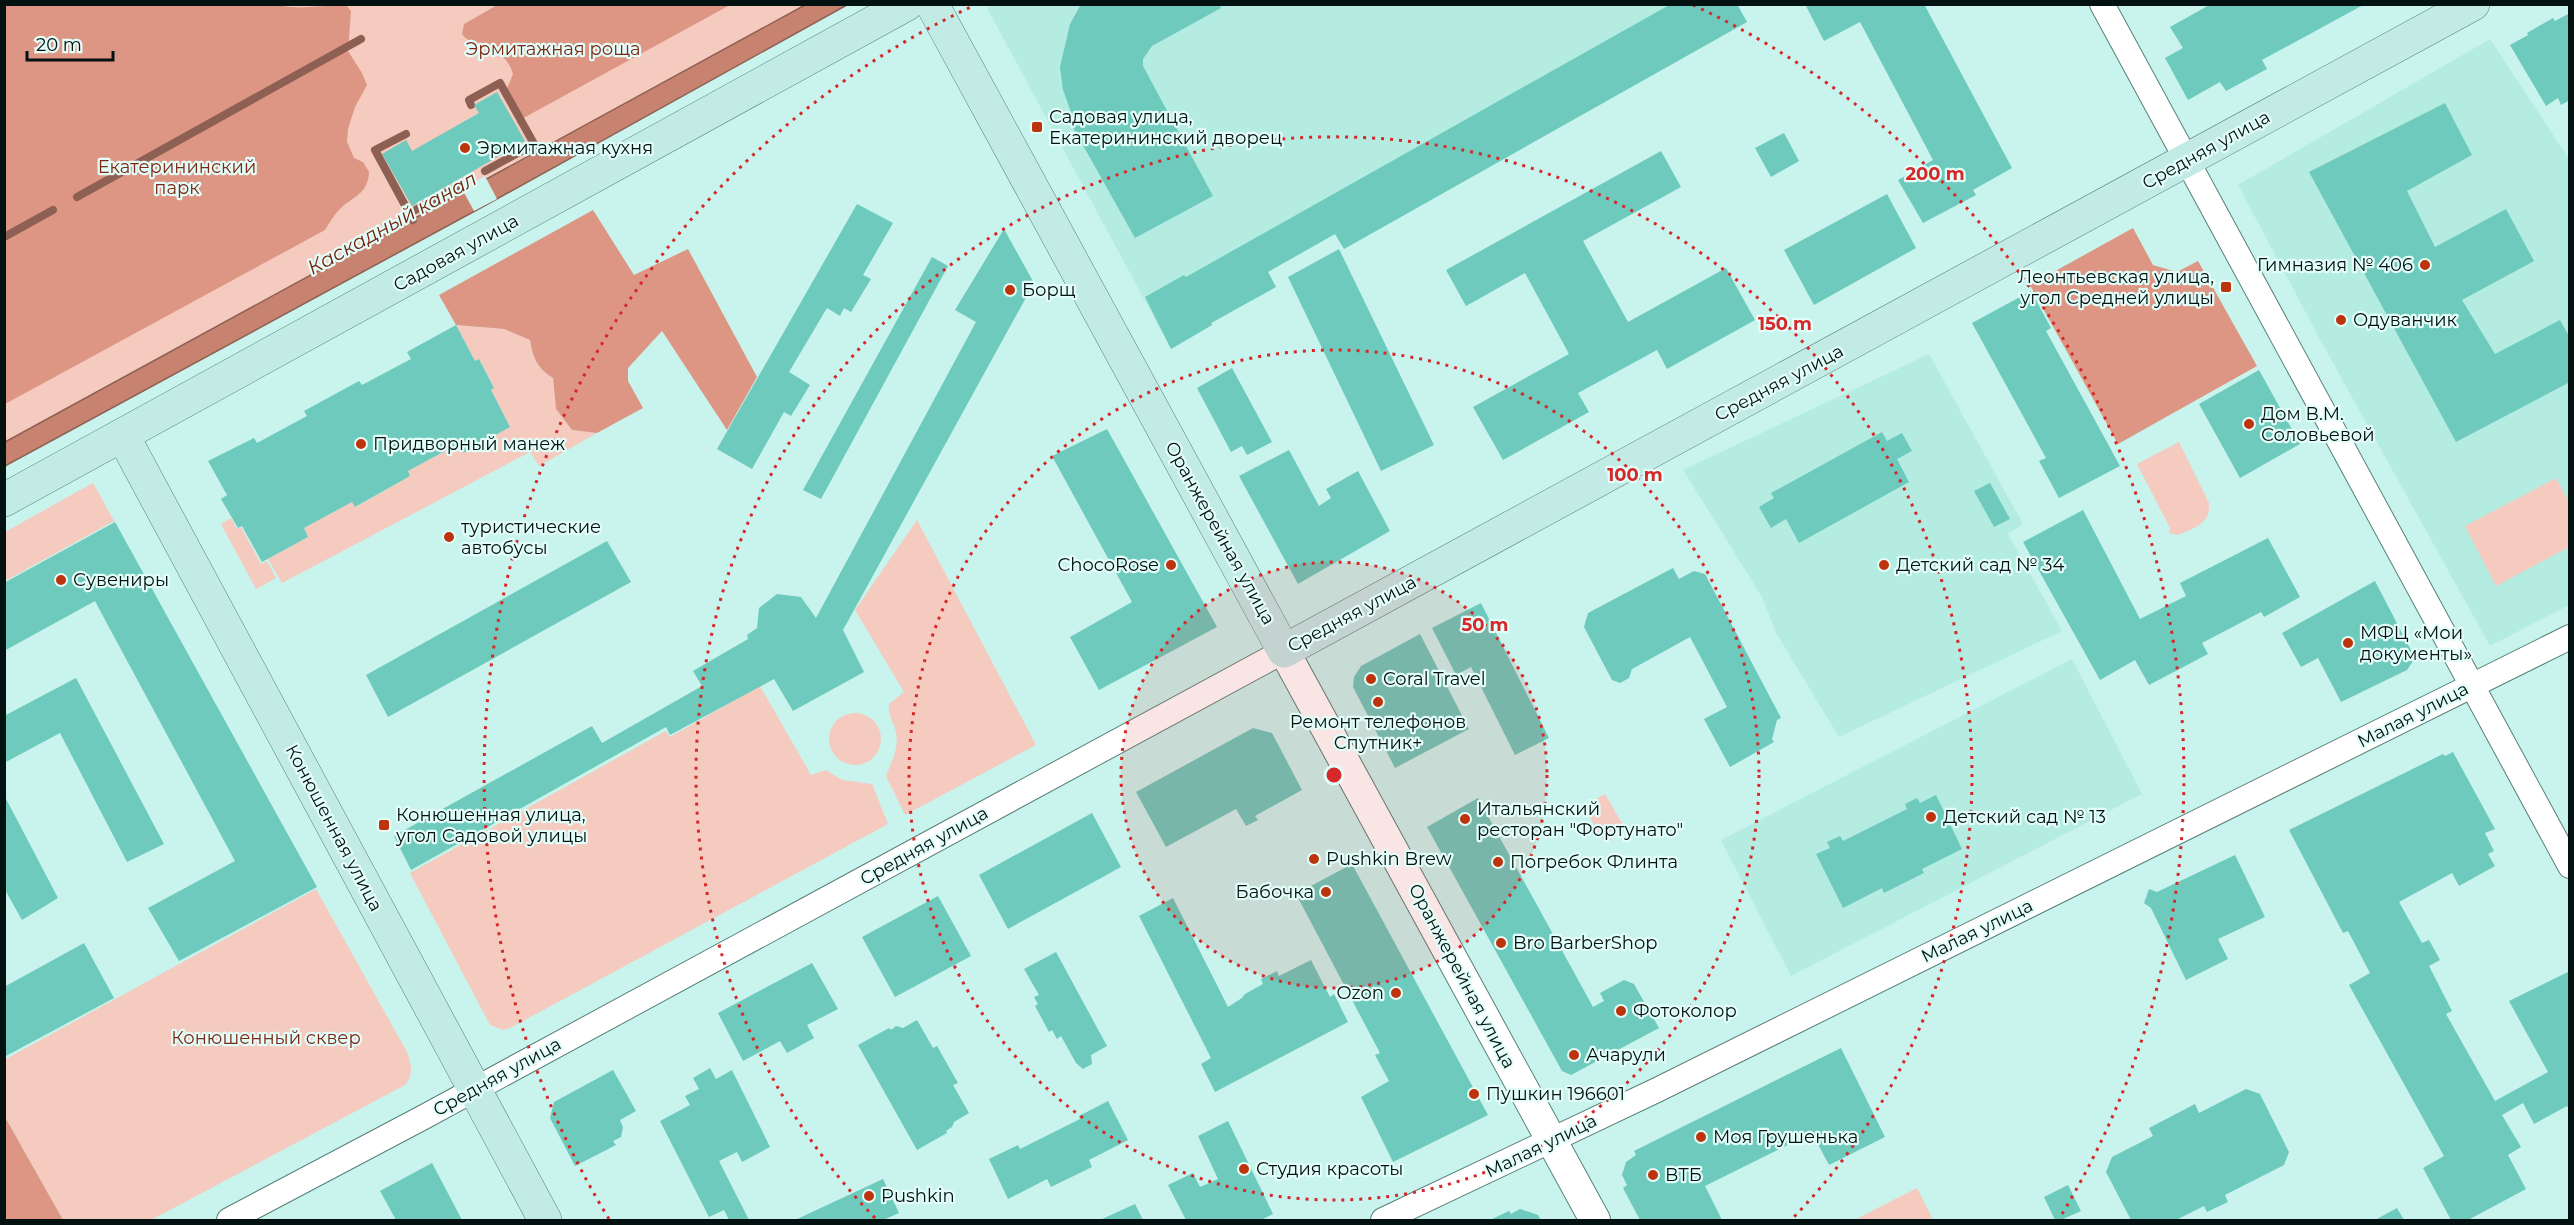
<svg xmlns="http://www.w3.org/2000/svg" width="2574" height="1225" font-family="Montserrat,sans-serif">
<rect width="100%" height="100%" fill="#c8f4ed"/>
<!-- built -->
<g fill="#b5ece2">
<polygon points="994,4 1737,4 1747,22 1344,249 1335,234 1268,271 1276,287 1212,323 1212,325 1171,349 987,8"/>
<polygon points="2490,39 2569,159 2569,605 2490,646 2323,345 2238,185"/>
<polygon points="1929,354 2023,524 2008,534 2062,631 1839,737 1776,633 1762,597 1683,470"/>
<polygon points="2072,659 2142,794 1791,976 1721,840"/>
</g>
<!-- green -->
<g fill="#f5cabf">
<polygon points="4,5 847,5 486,205 5,466"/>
<path d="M456 325 504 329 530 340C533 358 537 368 553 378L556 409 572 430 597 433 539 466 530 452 282 583 268 559 308 537 304 528 352 502 356 507 410 476 408 471 458 444 463 453 510 427 491 390 494 387 479 359 475 361Z"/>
<path d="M2179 442 2209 503C2211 524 2194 528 2178 535L2169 533 2170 528 2137 464Z"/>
<polygon points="2556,478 2569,503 2569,547 2496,586 2465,526"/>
<polygon points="93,483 114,521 5,581 5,532"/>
<polygon points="231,518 237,529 241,527 261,564 267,561 276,578 256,589 221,524"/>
<path d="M917 520 1036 745 905 815 886 776C893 758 900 748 895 728 892 720 888 714 889 704L904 692 855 610Z"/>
<polygon points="760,686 811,775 826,770 842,780 872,784 888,824 510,1028 503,1030 490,1025 410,873 666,731 670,737"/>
<circle cx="855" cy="739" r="26"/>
<polygon points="1605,794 1626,830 1605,843 1583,806"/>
<path d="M316 889 407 1052C411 1063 414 1075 405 1085L151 1220H63L5 1117 4 1060Z"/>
<polygon points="1917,1188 1933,1220 1859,1220 1858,1218"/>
</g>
<!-- forest -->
<g fill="#de9684">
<path d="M278 4C288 11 331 4 346 5L351 11 348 51 362 73 367 85 355 107 348 129 347 142 354 158 363 162 369 172C368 192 357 195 343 206 335 213 330 222 325 230L5 404V5Z"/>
<path d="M499 4H730V5L518 121 504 96 513 74C504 42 471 49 462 34L464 24Z"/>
<path d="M593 210 634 275 688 249 757 377 727 430 662 331 628 368V381L643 408 597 433 572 430 556 409 553 378C537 368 533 358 530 340L504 329 456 325 439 295Z"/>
<polygon points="2133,228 2153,265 2177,272 2198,261 2257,366 2118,444 2030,285"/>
<polygon points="5,1117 63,1220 5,1220"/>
</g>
<!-- water -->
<polygon fill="#c88270" stroke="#8d6053" stroke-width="1.5" points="805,5 847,5 486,205 5,466 5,442"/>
<!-- pier -->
<polygon fill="#c8f4ed" points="485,176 497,199 474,211 462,189"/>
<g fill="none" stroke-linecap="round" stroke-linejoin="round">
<!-- stream -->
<g stroke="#8d6053" stroke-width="8">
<polyline points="471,105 469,100 500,83 538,151"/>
<polyline points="406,134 375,150 413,220"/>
<polyline points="485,171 534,144"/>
<polyline points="77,197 361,39"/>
<polyline points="410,213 458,186"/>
<polyline points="6,236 53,210"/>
</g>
</g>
<!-- building -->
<g fill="#6dcabc">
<polygon points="1081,4 1219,4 1221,8 1152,46 1143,59 1143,66 1213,196 1135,238 1066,115 1071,112 1063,90 1060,67 1070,24"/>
<polygon points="1671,4 1737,4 1747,22 1344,249 1335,234 1268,272 1276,287 1211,323 1212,325 1171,349 1145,297 1184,275 1186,277"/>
<polygon points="1805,4 1924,4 2012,168 1973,190 1976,195 1923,223 1898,180 1933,160 1860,22 1824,41"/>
<polygon points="2211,4 2365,4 2262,60 2267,69 2226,91 2220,82 2188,100 2165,58 2183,48 2170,27"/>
<polygon points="2570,13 2570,100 2561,105 2558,98 2546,106 2510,45 2528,35 2527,33 2553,18 2555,21"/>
<polygon points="497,92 525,141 412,206 382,154 406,140 412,151 479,113 474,105"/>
<polygon points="2445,103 2472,155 2407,191 2435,247 2506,209 2534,261 2462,300 2495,354 2560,320 2570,338 2570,382 2456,442 2309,172"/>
<polygon points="1784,133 1799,161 1771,177 1755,148"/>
<polygon points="1661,151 1681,187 1583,241 1628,322 1726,268 1755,320 1667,369 1657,350 1578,393 1589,412 1503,460 1473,407 1569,354 1525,273 1466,306 1446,270"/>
<polygon points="1887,194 1916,248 1814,305 1784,250"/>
<polygon points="857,204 893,223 863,275 871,279 851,312 844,308 840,316 827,308 789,372 810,385 791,416 784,412 752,469 717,449"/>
<polygon points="1004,229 1034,283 843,630 864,672 793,711 774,679 670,735 666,727 411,870 394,836 592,726 602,743 702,686 693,671 748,639 747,635 757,628 759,608 777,594 801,597 816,618 976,322 955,310"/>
<polygon points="1339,249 1434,445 1381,471 1288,277"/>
<polygon points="932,257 948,266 821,499 803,490"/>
<polygon points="2031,291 2051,328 2046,331 2120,466 2059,498 2039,461 2046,458 1972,323"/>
<polygon points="456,325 475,361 479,359 494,388 491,390 510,427 463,453 458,444 408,471 410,476 355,507 352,502 304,528 308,537 262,562 242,526 238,528 221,499 227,495 208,461 254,438 257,443 307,416 304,411 359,381 362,385 411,359 407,352"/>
<polygon points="1232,368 1272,442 1247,455 1242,446 1231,452 1197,388"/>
<polygon points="2259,370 2300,444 2240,478 2199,404"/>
<polygon points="1107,429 1217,627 1099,690 1070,637 1132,602 1052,456"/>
<polygon points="1882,432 1887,441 1902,433 1912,451 1897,459 1909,482 1799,543 1786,519 1771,528 1759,507 1774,498 1771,493"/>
<polygon points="1289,450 1319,506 1331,498 1326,489 1358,471 1390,531 1298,584 1239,476"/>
<polygon points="1990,483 2010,519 1994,527 1974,491"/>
<polygon points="2083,510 2140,619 2186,596 2180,583 2268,538 2300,597 2264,617 2261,612 2202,643 2208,654 2149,685 2135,660 2100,680 2023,542"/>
<polygon points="115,522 317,887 179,961 148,908 235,861 104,618 95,601 4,651 4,583"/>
<polygon points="607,541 631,582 388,717 366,675"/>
<polygon points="1673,568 1679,579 1694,571 1705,574 1781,718 1777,720 1772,739 1774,742 1730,767 1704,719 1727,707 1690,637 1632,669 1629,678 1620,683 1612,680 1584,627 1588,613"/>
<polygon points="2375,581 2415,658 2407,670 2341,702 2318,658 2301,667 2282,633"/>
<polygon points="1481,603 1549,738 1515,755 1471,667 1456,675 1432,628"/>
<polygon points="1420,634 1469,729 1395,768 1353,687 1354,677 1361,666"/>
<polygon points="76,678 164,844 127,862 60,733 4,763 4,716"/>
<polygon points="1253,728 1272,733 1302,790 1255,816 1258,820 1246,826 1236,809 1166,847 1136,792"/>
<polygon points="2453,752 2495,829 2485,833 2494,851 2488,854 2495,866 2459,886 2452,873 2399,902 2422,943 2429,940 2440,960 2429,966 2452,1011 2446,1014 2495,1101 2548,1072 2509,1001 2570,971 2570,1110 2567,1106 2534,1124 2523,1103 2502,1115 2521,1147 2508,1155 2526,1189 2468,1220 2451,1220 2423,1168 2444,1156 2349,985 2370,973 2348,931 2343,933 2289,830 2443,754 2445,756"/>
<polygon points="4,795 58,898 22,920 4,888"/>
<polygon points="1936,795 1962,849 1922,869 1924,873 1884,893 1882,888 1843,908 1816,854 1830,848 1827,842 1840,836 1843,841 1907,809 1905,804 1917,798 1920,803"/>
<polygon points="1478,798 1593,1007 1604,1001 1600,993 1624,980 1634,984 1659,1028 1571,1075 1562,1071 1427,827"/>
<polygon points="1092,813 1121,867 1008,929 979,875"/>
<polygon points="2235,855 2265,917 2218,939 2228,959 2186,980 2151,908 2144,903 2149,889 2157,892"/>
<polygon points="1352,864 1488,1115 1393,1162 1361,1097 1389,1081 1375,1055 1380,1053 1296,894"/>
<polygon points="938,896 971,956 895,997 862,937"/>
<polygon points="1173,898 1228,1007 1242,998 1245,994 1263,984 1261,979 1277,971 1279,976 1311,960 1330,997 1334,994 1348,1022 1215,1092 1201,1064 1211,1058 1139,916"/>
<polygon points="84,943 114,998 4,1057 4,987"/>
<polygon points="1056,952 1107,1046 1091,1055 1092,1064 1083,1069 1076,1063 1061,1036 1057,1039 1052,1030 1049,1032 1035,1006 1038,1004 1034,997 1039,995 1024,969"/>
<polygon points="812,963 838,1009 807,1025 814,1038 787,1053 780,1041 743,1061 718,1013"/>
<polygon points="917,1020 933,1048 937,1046 958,1083 953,1085 969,1113 954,1122 952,1127 946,1131 947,1133 917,1150 858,1045 889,1028 891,1030 896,1026 903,1028"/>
<polygon points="1841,1048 1885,1137 1829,1165 1812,1133 1705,1186 1722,1220 1640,1220 1623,1188 1627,1185 1622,1175 1626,1162 1636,1155 1634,1151"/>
<polygon points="710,1068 716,1079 732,1070 770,1147 742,1162 737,1152 719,1161 749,1220 729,1220 724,1210 709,1217 660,1121 690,1105 685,1096 699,1089 693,1078"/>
<polygon points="613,1070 636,1111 620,1120 623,1127 621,1137 613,1141 616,1145 575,1166 550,1118 554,1102"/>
<polygon points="2246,1089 2260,1094 2289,1152 2284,1165 2225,1195 2228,1202 2207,1212 2204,1206 2176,1220 2131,1220 2106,1172 2112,1157 2153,1136 2149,1128 2195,1104 2199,1113"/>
<polygon points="1108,1101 1128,1140 1089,1160 1092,1167 1051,1187 1047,1179 1008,1199 989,1159 1018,1145 1020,1149 1080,1119 1079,1116"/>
<polygon points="1228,1121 1273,1214 1261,1220 1186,1220 1168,1185 1193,1173 1200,1187 1218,1179 1198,1136"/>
<polygon points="432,1163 462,1220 396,1220 380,1191"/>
<polygon points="883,1179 899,1213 883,1220 795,1220"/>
<polygon points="2068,1185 2081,1211 2061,1220 2055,1220 2044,1197"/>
<polygon points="1135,1204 1143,1220 1100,1220"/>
<polygon points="2397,1208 2404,1220 2375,1220"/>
<polygon points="1520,1209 1538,1215 1541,1220 1490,1220 1509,1211 1511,1214"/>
</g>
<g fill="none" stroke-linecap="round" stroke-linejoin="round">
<defs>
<g id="minor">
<polyline points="2102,4 2570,866"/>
<polyline points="229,1220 422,1118 1284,651"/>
<polyline points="1383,1220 1657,1090 2570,637"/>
</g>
<polyline id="tertiary" points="1284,651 1595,1220"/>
<g id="secondary">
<polyline points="932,4 1284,651 2473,4"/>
<polyline points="123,436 545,1220"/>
<polyline points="4,500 907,4"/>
</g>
</defs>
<!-- minor casing -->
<use href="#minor" stroke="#578079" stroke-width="26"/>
<!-- tertiary casing -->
<use href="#tertiary" stroke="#578079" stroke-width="32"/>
<!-- secondary casing -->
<use href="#secondary" stroke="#578079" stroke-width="34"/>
<!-- minor -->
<use href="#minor" stroke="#fff" stroke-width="24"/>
<!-- tertiary -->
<use href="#tertiary" stroke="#fff" stroke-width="30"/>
<!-- secondary -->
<use href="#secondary" stroke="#c2ebe6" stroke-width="33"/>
</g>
<!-- distance rings -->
<circle cx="1334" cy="775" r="213" fill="#d62828" fill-opacity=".12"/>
<g fill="none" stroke="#d62828" stroke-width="3" stroke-dasharray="3 6">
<circle cx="1334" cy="775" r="213"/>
<circle cx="1334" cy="775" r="425"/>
<path d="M875 1218A638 638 0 1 1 1793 1218"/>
<path d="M609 1219A850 850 0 0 1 975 5M1693 5A850 850 0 0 1 2059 1219"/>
</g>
<!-- markers -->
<g fill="#bd330b" stroke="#e3fdf9" stroke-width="2">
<rect x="1031" y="121" width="12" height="12" rx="3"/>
<circle cx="465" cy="148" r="6"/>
<circle cx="2425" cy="265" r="6"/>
<rect x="2220" y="281" width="12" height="12" rx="3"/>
<circle cx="1010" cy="290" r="6"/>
<circle cx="2341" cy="320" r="6"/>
<circle cx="2249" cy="424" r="6"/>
<circle cx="361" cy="444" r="6"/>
<circle cx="449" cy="537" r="6"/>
<circle cx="1171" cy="565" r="6"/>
<circle cx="1884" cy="565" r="6"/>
<circle cx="61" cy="580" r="6"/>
<circle cx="2348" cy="643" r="6"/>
<circle cx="1371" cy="679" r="6"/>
<circle cx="1378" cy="702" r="6"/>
<circle cx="1931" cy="817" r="6"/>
<circle cx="1465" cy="819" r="6"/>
<rect x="378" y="819" width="12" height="12" rx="3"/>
<circle cx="1314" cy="859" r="6"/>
<circle cx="1498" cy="862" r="6"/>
<circle cx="1326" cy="892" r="6"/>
<circle cx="1501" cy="943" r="6"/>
<circle cx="1396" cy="993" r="6"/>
<circle cx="1621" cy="1011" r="6"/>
<circle cx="1574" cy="1055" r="6"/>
<circle cx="1474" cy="1094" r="6"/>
<circle cx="1701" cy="1137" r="6"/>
<circle cx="1244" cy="1169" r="6"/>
<circle cx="1653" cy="1175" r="6"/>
<circle cx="869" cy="1196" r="6"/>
</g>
<g text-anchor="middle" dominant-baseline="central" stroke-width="4.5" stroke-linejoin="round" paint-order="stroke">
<!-- park labels -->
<g font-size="18" fill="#7d2814" stroke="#e3fdf9">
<text x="553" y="49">Эрмитажная роща</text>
<text x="177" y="167">Екатерининский<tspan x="177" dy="21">парк</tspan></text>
<text x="266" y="1038">Конюшенный сквер</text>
</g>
<!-- poi labels -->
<g font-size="18" fill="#031210" stroke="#e3fdf9" text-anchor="start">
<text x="1049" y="117">Садовая улица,<tspan x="1049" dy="21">Екатерининский дворец</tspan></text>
<text x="477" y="148">Эрмитажная кухня</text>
<text x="2413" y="265" text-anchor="end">Гимназия № 406</text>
<text x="2214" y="277" text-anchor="end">Леонтьевская улица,<tspan x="2214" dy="21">угол Средней улицы</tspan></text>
<text x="1022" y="290">Борщ</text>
<text x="2353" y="320">Одуванчик</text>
<text x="2261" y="414">Дом В.М.<tspan x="2261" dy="21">Соловьевой</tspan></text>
<text x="373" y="444">Придворный манеж</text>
<text x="461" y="527">туристические<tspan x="461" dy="21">автобусы</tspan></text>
<text x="1159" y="565" text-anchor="end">ChocoRose</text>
<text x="1896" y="565">Детский сад № 34</text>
<text x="73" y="580">Сувениры</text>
<text x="2360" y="633">МФЦ «Мои<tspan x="2360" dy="21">документы»</tspan></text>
<text x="1383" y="679">Coral Travel</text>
<text x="1378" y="722" text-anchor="middle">Ремонт телефонов<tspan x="1378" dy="21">Спутник+</tspan></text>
<text x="1477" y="809">Итальянский<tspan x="1477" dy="21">ресторан "Фортунато"</tspan></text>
<text x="396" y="815">Конюшенная улица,<tspan x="396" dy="21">угол Садовой улицы</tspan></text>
<text x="1943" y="817">Детский сад № 13</text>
<text x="1326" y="859">Pushkin Brew</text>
<text x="1510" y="862">Погребок Флинта</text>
<text x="1314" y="892" text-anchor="end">Бабочка</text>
<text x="1513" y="943">Bro BarberShop</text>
<text x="1384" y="993" text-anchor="end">Ozon</text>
<text x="1633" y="1011">Фотоколор</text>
<text x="1586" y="1055">Ачарули</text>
<text x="1486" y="1094">Пушкин 196601</text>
<text x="1713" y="1137">Моя Грушенька</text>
<text x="1256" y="1169">Студия красоты</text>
<text x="1665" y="1175">ВТБ</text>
<text x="881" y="1196">Pushkin</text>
</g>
<!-- street labels -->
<g font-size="18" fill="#031210" stroke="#e3fdf9">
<text transform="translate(2206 150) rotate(-29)">Средняя улица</text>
<text transform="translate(456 253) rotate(-29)">Садовая улица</text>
<text transform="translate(1779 383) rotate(-28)">Средняя улица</text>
<text transform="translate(1220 533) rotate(61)">Оранжерейная улица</text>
<text transform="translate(1352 614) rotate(-28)">Средняя улица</text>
<text transform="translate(2413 715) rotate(-27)">Малая улица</text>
<text transform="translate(334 828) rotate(62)">Конюшенная улица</text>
<text transform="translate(924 846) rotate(-29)">Средняя улица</text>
<text transform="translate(1977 931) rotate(-26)">Малая улица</text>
<text transform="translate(1462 976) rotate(62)">Оранжерейная улица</text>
<text transform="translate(497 1077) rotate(-29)">Средняя улица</text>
<text transform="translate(1541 1146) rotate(-26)">Малая улица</text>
</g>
<!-- water labels -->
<g font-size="20" font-style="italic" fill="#75220c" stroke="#e3fdf9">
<text transform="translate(392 223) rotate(-29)">Каскадный канал</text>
</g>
</g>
<circle cx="1334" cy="775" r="9" fill="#d62828" stroke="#e3fdf9" stroke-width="3"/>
<g font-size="18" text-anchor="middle" font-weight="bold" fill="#d62828" stroke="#e3fdf9" stroke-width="4.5" stroke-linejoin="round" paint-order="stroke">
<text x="1935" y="180">200 m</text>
<text x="1785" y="330">150 m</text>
<text x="1635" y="481">100 m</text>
<text x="1485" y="631">50 m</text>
</g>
<!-- border -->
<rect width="2574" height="1225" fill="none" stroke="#031210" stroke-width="12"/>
<!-- scale -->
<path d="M27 51v9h86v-9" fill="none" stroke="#031210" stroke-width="3"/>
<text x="36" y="51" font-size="18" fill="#031210" stroke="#e3fdf9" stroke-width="4.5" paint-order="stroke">20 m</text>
</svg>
